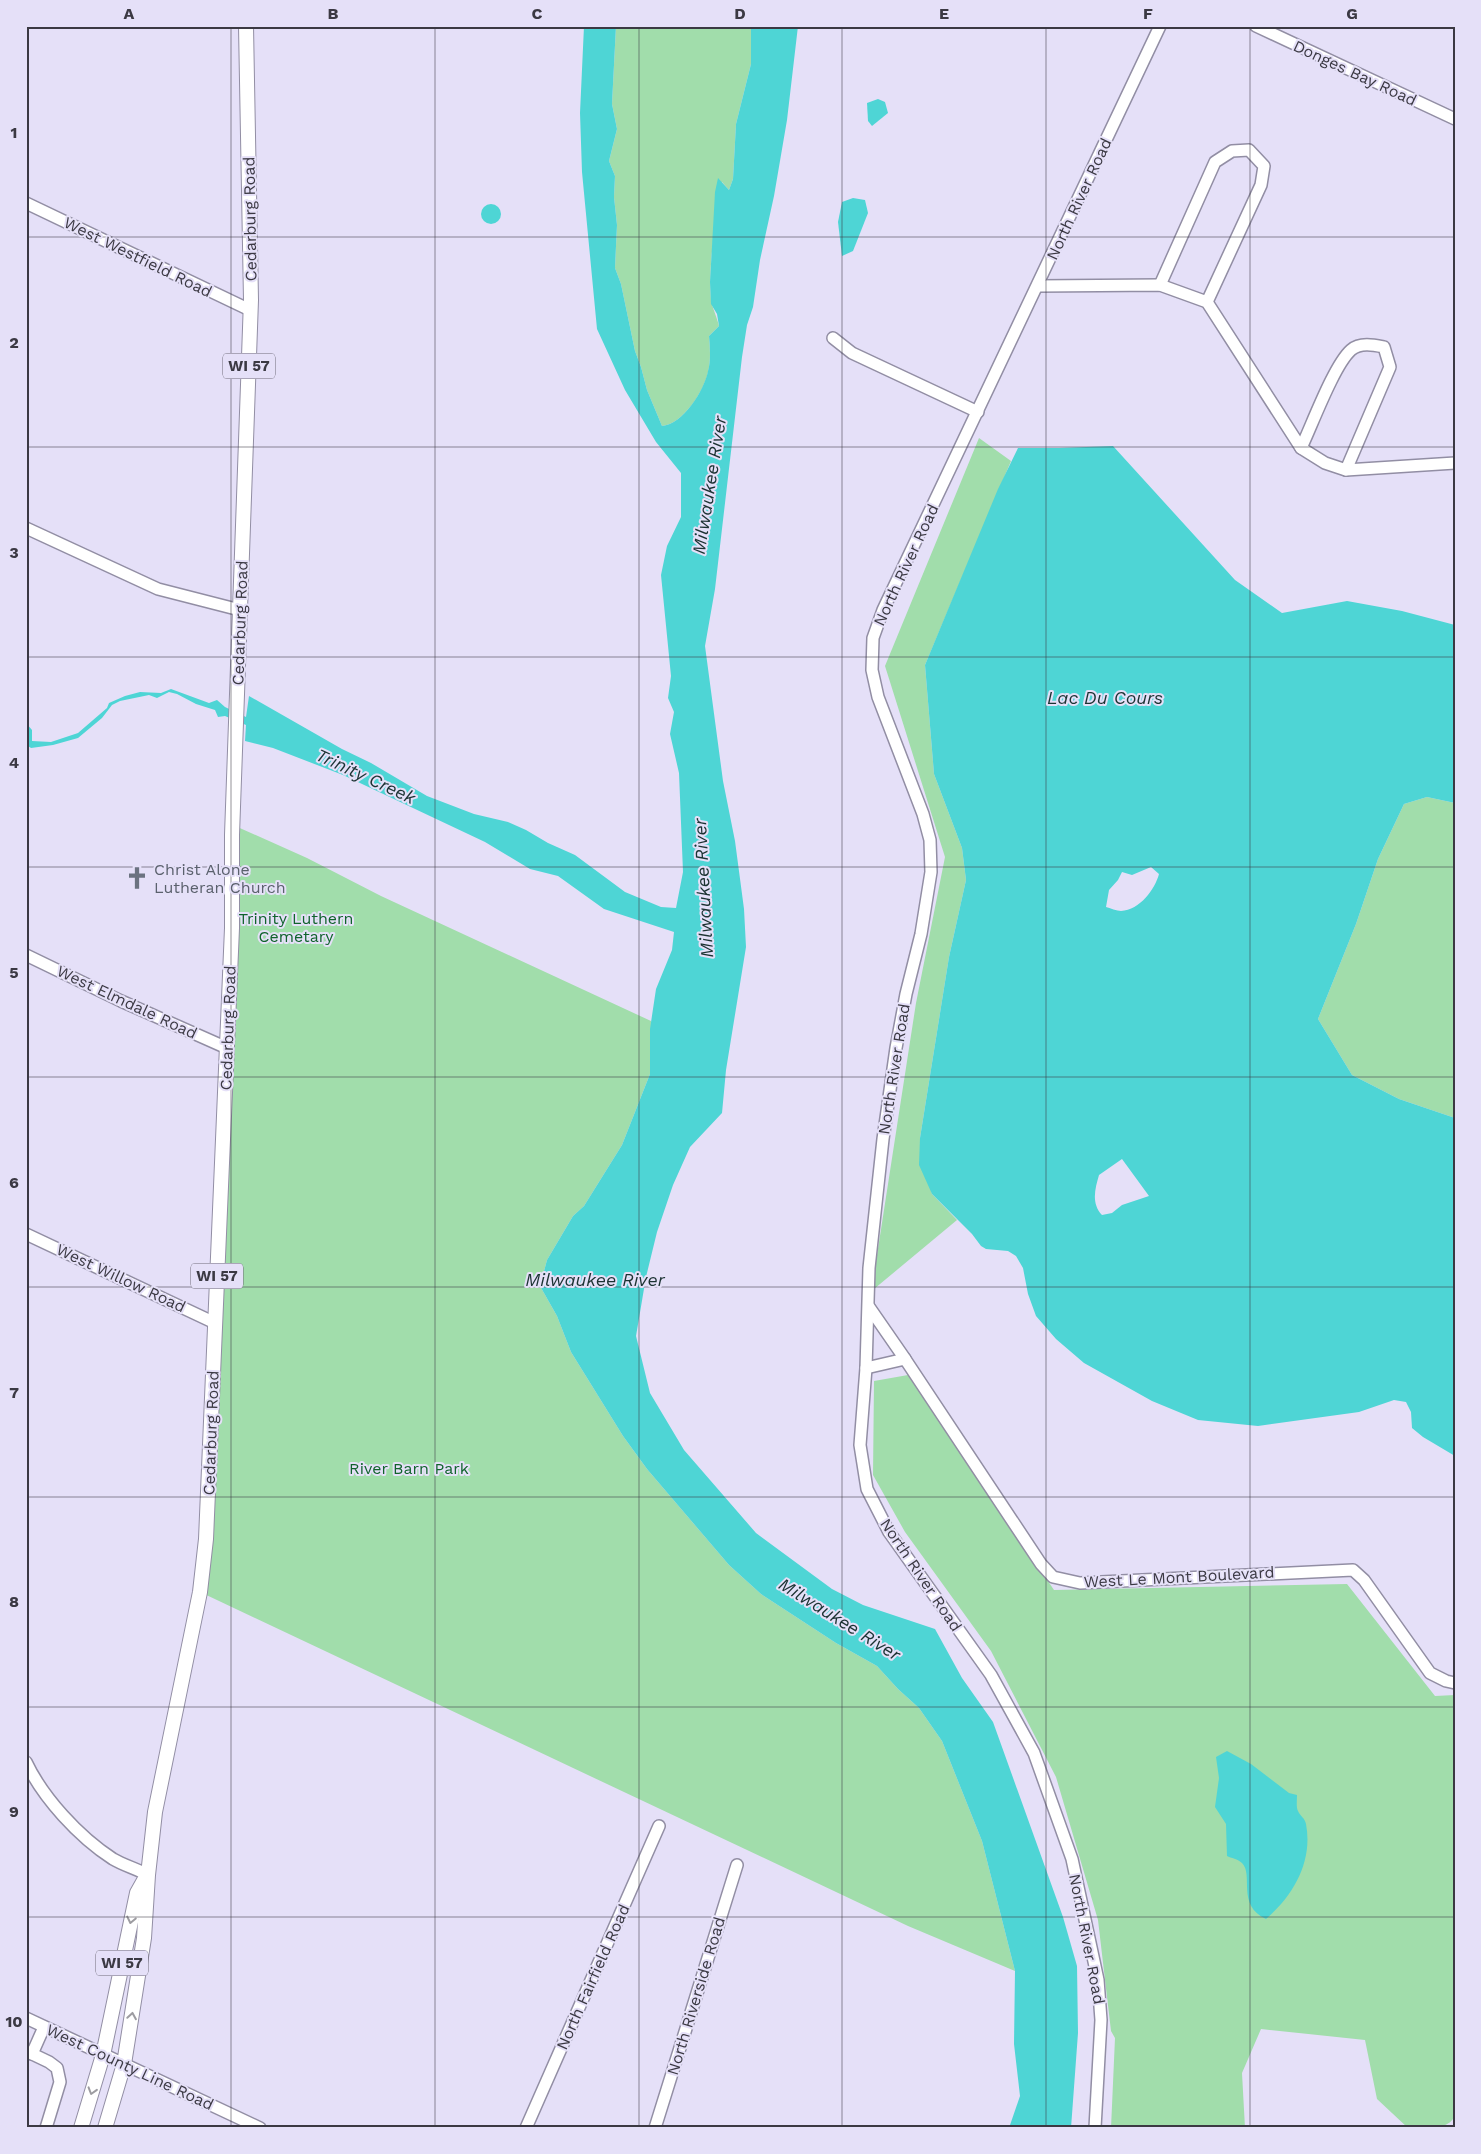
<svg xmlns="http://www.w3.org/2000/svg" width="1481" height="2154" font-family="'Work Sans',sans-serif">
<rect width="100%" height="100%" fill="#e5e0f8"/>
<!-- green -->
<g fill="#a1ddab">
<path d="M616 26H752L751 64 736 124 733 179 729 190 722 182C716 220 708 261 711 300 712 307 717 317 719 326L709 336C710 348 711 360 708 372 704 391 683 424 662 426L647 390 641 367 635 351 621 284 615 268 617 225 614 197 615 176 609 161 617 129 612 104Z"/>
<polygon points="979,438 1011,461 925,665 934,774 962,848 966,880 949,957 920,1138 932,1194 957,1220 874,1289 871,1294 916,1003 945,857 885,666"/>
<polygon points="1427,797 1455,803 1455,1118 1399,1099 1352,1075 1318,1019 1356,924 1378,859 1404,804"/>
<polygon points="233,825 307,858 381,896 651,1021 650,1074 622,1145 584,1206 573,1216 547,1260 540,1286 557,1316 571,1352 623,1436 647,1469 729,1565 761,1594 836,1643 877,1666 898,1689 919,1708 942,1741 982,1841 1015,1971 908,1926 200,1592"/>
<path d="M908 1375 1054 1590 1347 1584 1435 1696 1455 1695V2116C1447 2132 1422 2128 1408 2128L1377 2099 1365 2040 1261 2029 1242 2073 1245 2128H1111L1115 2038 1111 2031 1098 1920 1056 1777 991 1651 905 1532 873 1475 874 1381Z"/>
</g>
<!-- water -->
<g fill="#4ed5d5" fill-rule="evenodd">
<path d="M584 26H616L612 104 617 129 609 161 615 176 614 197 617 225 615 268 621 284 635 351 641 367 647 390 662 426C683 424 704 391 708 371 711 360 710 348 709 336L719 326 717 314 711 304 710 282 715 192 718 178 729 190 733 179 736 124 751 64V27L798 26 787 120 774 196 760 260 753 307 747 325 742 357 715 589 705 646 723 781 735 841 744 909 746 947 726 1070 722 1113 690 1147 673 1185 657 1232 646 1277 636 1336 650 1393 684 1450 756 1533 832 1589 863 1605 935 1629 962 1678 993 1722 1063 1917 1077 1966 1078 2033 1071 2128H1009L1020 2096 1014 2044 1015 1971 982 1841 942 1741 919 1708 898 1689 877 1666 836 1643 761 1594 729 1565 647 1469 623 1436 571 1352 557 1316 540 1286 547 1260 573 1216 584 1206 622 1145 650 1074V1029L656 989 672 950 674 932 604 909 558 876 530 869 485 842 343 775 273 748 245 741 246 725 225 716 218 717 215 710 196 704 177 694 169 692 157 698 149 695 120 701 112 705 102 718 78 738 53 745 31 748 28 746 26 743V723L32 730V741L51 742 78 733 107 708 109 703 125 696 140 692 161 693 171 689 209 703 217 700 225 707 246 717 249 696 342 749 371 763 427 796 474 814 508 822 526 830 548 843 575 855 625 892 661 907 676 908 683 872 679 773 670 734 674 712 668 698 671 676 661 575 667 546 681 517V473L656 442 625 390 597 329 582 172 580 113Z"/>
<polygon points="878,99 885,102 888,113 872,126 868,121 867,103"/>
<polygon points="853,198 865,200 868,213 853,251 842,256 838,222 842,202"/>
<circle cx="491" cy="214" r="10"/>
<path d="M1113 446 1235 580 1282 613 1347 601 1402 611 1455 625V803L1427 797 1404 804 1378 859 1356 924 1318 1019 1352 1075 1399 1099 1455 1118V1456L1423 1437 1412 1428 1411 1412 1406 1402 1394 1400 1359 1412 1258 1426 1198 1420 1152 1401 1084 1363 1056 1339 1036 1316 1028 1294 1023 1268 1016 1256 1008 1251 986 1249 981 1246 972 1234 932 1194 919 1165 920 1138 949 957 966 880 962 848 934 774 925 665 998 489 1018 448H1059ZM1151 867 1159 874C1155 889 1140 910 1121 911 1117 911 1110 908 1106 907L1109 890 1118 880 1122 872 1132 875ZM1122 1159 1149 1196 1122 1205 1112 1213 1102 1215C1091 1203 1095 1189 1099 1175Z"/>
<path d="M1227 1751 1251 1764 1289 1793 1297 1795C1297 1800 1296 1807 1298 1811 1300 1816 1305 1818 1306 1824 1313 1861 1294 1895 1266 1919 1236 1905 1254 1875 1242 1863 1238 1859 1231 1858 1227 1856L1226 1824 1215 1807 1219 1778 1216 1757Z"/>
</g>
<g fill="none" stroke-linecap="round" stroke-linejoin="round">
<defs>
<g id="minor">
<polyline points="1256,26 1455,119"/>
<polyline points="26,203 250,310"/>
<polyline points="1160,285 1215,162 1232,151 1249,150 1264,166 1261,185 1207,302"/>
<polyline points="1038,286 1160,285 1207,302 1301,448 1325,463 1346,470 1455,463"/>
<polyline points="833,338 852,353 978,412"/>
<path d="M1301 448C1312 425 1334 365 1351 350 1360 342 1374 345 1384 347L1390 367 1346 470"/>
<polyline points="26,528 158,589 240,610"/>
<polyline points="26,955 121,1001 227,1048"/>
<polyline points="26,1234 215,1323"/>
<polyline points="869,1307 905,1359"/>
<polyline points="866,1368 905,1359 1041,1564 1053,1577 1080,1583 1353,1570 1364,1580 1430,1673 1446,1681 1455,1683"/>
<path d="M26 1762C43 1798 79 1837 113 1859 123 1865 137 1869 148 1875"/>
<polyline points="26,2018 260,2128"/>
<polyline points="26,2051 49,2062 57,2068 60,2082 46,2128"/>
<polyline points="32,2054 44,2027"/>
<polyline points="526,2128 659,1826"/>
<polyline points="655,2128 737,1865"/>
<polyline points="1095,2128 1101,2020 1098,1980 1072,1859 1034,1753 991,1675 889,1532 867,1489 860,1445 866,1368 869,1268 883,1139 896,1048 906,994 921,934 931,872 930,840 923,814 878,697 872,670 873,638 883,610 1160,26"/>
</g>
<g id="major">
<polyline points="81,2128 103,2055 137,1893 146,1877"/>
<polyline points="105,2128 124,2064 144,1938 148,1875 155,1812 200,1592 206,1539 232,928 232,835 251,300 246,26"/>
</g>
</defs>
<!-- minor casing -->
<use href="#minor" stroke="#928ea4" stroke-width="14"/>
<!-- major casing -->
<use href="#major" stroke="#928ea4" stroke-width="16"/>
<!-- minor -->
<use href="#minor" stroke="#fff" stroke-width="11"/>
<!-- major -->
<use href="#major" stroke="#fff" stroke-width="14"/>
</g>
<!-- one-way arrows -->
<defs><path id="oneway-chevron" d="M-2-3.5L2.5 0L-2 3.5" fill="none" stroke-width="1.6" stroke-linecap="round" stroke-linejoin="round" transform="scale(1.25)"/></defs>
<g stroke="#9d9ca1">
<use href="#oneway-chevron" transform="translate(131 1920) rotate(102)"/>
<use href="#oneway-chevron" transform="translate(132 2016) rotate(-81)"/>
<use href="#oneway-chevron" transform="translate(92 2091) rotate(107)"/>
</g>
<!-- grid -->
<path fill="none" stroke="#3b3943" stroke-width="1" stroke-opacity="0.55" d="M231 26V2128M435 26V2128M639 26V2128M842 26V2128M1046 26V2128M1250 26V2128M26 237H1455M26 447H1455M26 657H1455M26 867H1455M26 1077H1455M26 1287H1455M26 1497H1455M26 1707H1455M26 1917H1455"/>
<!-- icons -->
<defs>
<symbol id="church-bare" viewBox="-9 -9 18 18"><path d="M-1.2-6h2.4v3.5h3.3v2.4h-3.3V6h-2.4V-.1h-3.3v-2.4h3.3Z" fill="#6b7280" stroke="#e5e0f8" stroke-width="2.5" paint-order="stroke"/></symbol>
</defs>
<g fill-rule="evenodd">
<use href="#church-bare" x="121" y="862" width="32" height="32"/>
</g>
<g text-anchor="middle" dominant-baseline="central" stroke-width="4" stroke-linejoin="round" paint-order="stroke">
<!-- shield labels -->
<g fill="#e5e0f8" stroke="#6e6b79" stroke-width="1">
<rect x="223" y="353.5" width="52" height="25" rx="4"/>
<rect x="191" y="1263.5" width="52" height="25" rx="4"/>
<rect x="96" y="1950.5" width="52" height="25" rx="4"/>
</g>
<g font-size="15" font-weight="bold" fill="#3b3943">
<text x="249" y="366">WI 57</text>
<text x="217" y="1276">WI 57</text>
<text x="122" y="1963">WI 57</text>
</g>
<!-- street labels -->
<g font-size="16" fill="#3b3943" stroke="#e5e0f8">
<text transform="translate(1355 73) rotate(25)">Donges Bay Road</text>
<text transform="translate(1079 199) rotate(-65)">North River Road</text>
<text transform="translate(250 219) rotate(-91)">Cedarburg Road</text>
<text transform="translate(138 257) rotate(26)">West Westfield Road</text>
<text transform="translate(906 565) rotate(-65)">North River Road</text>
<text transform="translate(240 623) rotate(-88)">Cedarburg Road</text>
<text transform="translate(127 1002) rotate(25)">West Elmdale Road</text>
<text transform="translate(228 1028) rotate(-88)">Cedarburg Road</text>
<text transform="translate(894 1069) rotate(-81)">North River Road</text>
<text transform="translate(121 1278) rotate(25)">West Willow Road</text>
<text transform="translate(211 1433) rotate(-88)">Cedarburg Road</text>
<text transform="translate(921 1575) rotate(56)">North River Road</text>
<text transform="translate(1179 1577) rotate(-3)">West Le Mont Boulevard</text>
<text transform="translate(1087 1939) rotate(79)">North River Road</text>
<text transform="translate(593 1977) rotate(-66)">North Fairfield Road</text>
<text transform="translate(696 1996) rotate(-73)">North Riverside Road</text>
<text transform="translate(130 2067) rotate(25)">West County Line Road</text>
</g>
<!-- worship labels -->
<g font-size="16" fill="#5b616d" stroke="#e5e0f8" text-anchor="start">
<text x="154" y="869">Christ Alone<tspan x="154" dy="18">Lutheran Church</tspan></text>
</g>
<!-- park labels -->
<g font-size="16" fill="#10632c" stroke="#e5e0f8">
<text x="296" y="918">Trinity Luthern<tspan x="296" dy="18">Cemetary</tspan></text>
<text x="409" y="1468">River Barn Park</text>
</g>
<!-- water labels -->
<g font-size="18" font-style="italic" fill="#1b3232" stroke="#e5e0f8">
<text transform="translate(709 485) rotate(-81)">Milwaukee River</text>
<text x="1105" y="697">Lac Du Cours</text>
<text transform="translate(366 776) rotate(25)">Trinity Creek</text>
<text transform="translate(703 888) rotate(-93)">Milwaukee River</text>
<text x="595" y="1279">Milwaukee River</text>
<text transform="translate(840 1619) rotate(32)">Milwaukee River</text>
</g>
</g>
<!-- border -->
<rect width="1481" height="2154" fill="none" stroke="#e5e0f8" stroke-width="55"/>
<rect x="28" y="28" width="1426" height="2098" fill="none" stroke="#3b3943" stroke-width="2"/>
<g font-size="16" text-anchor="middle" font-weight="bold" fill="#3b3943">
<text x="129" y="19">A</text>
<text x="333" y="19">B</text>
<text x="537" y="19">C</text>
<text x="740" y="19">D</text>
<text x="944" y="19">E</text>
<text x="1148" y="19">F</text>
<text x="1352" y="19">G</text>
<text x="14" y="138">1</text>
<text x="14" y="348">2</text>
<text x="14" y="558">3</text>
<text x="14" y="768">4</text>
<text x="14" y="978">5</text>
<text x="14" y="1188">6</text>
<text x="14" y="1398">7</text>
<text x="14" y="1607">8</text>
<text x="14" y="1817">9</text>
<text x="14" y="2027">10</text>
</g>
</svg>
